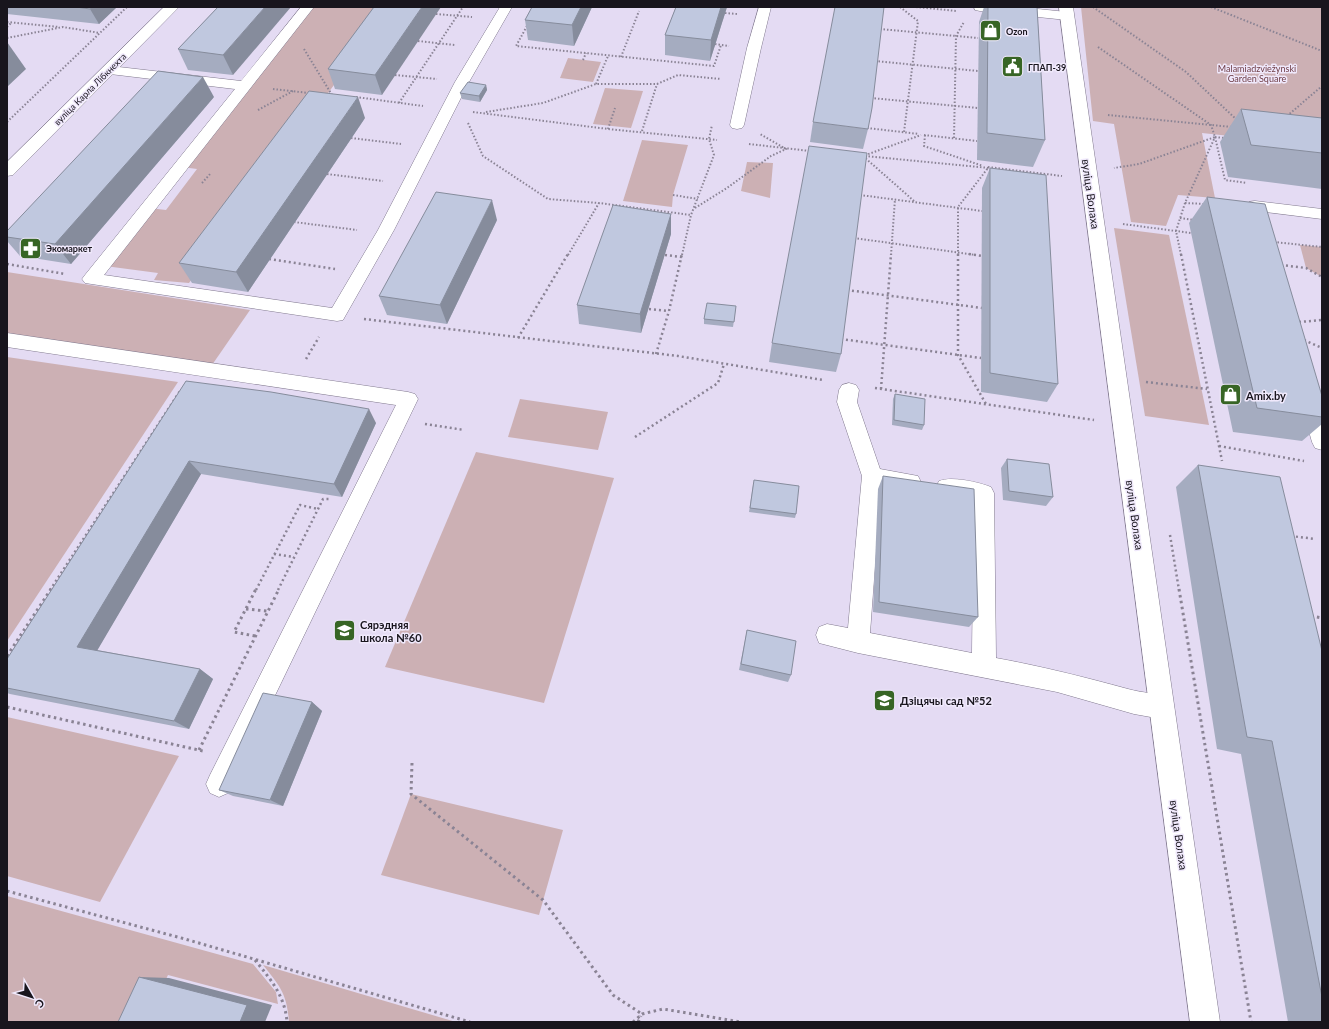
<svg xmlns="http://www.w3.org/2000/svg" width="1329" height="1029" font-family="Lato,sans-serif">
<rect width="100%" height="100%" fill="#e4dbf3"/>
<!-- green -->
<g fill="#ccb0b4">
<polygon points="310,7 391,7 189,283 154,280 158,273 105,266 149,208 166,210 197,169 182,167"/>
<polygon points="1081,7 1322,7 1322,146 1202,133 1215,198 1178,195 1166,226 1131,222 1114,124 1093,121"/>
<polygon points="568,58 601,62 593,82 560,78"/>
<polygon points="605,88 643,91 631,128 593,124"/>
<polygon points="642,140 688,145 673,195 672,207 623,201"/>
<polygon points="747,162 773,163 770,198 741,191"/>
<polygon points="1114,228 1169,235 1209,425 1145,416"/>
<polygon points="1300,245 1322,247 1322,277 1306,268"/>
<polygon points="7,272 250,310 212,365 7,335"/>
<polygon points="7,357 178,382 7,641"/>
<polygon points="520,399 608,412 598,450 508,437"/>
<polygon points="476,452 614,478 544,703 385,667"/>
<polygon points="7,717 179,756 100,902 7,876"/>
<polygon points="411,794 563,830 539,915 381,875"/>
<polygon points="7,896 253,964 276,992 278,1004 168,975 145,1022 7,1022"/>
<path d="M263 965 456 1022H289C287 994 280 986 263 965Z"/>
</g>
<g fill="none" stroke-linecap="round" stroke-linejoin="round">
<defs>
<g id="service">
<polygon points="301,7 314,7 104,275 332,308 378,230 455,82 500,7 512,7 469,82 394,230 343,320 337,321 85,283 82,279 85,275 235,89 110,74 105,73 103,70 105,67 110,66 241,81"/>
<polygon points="759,7 771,7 761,48 744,125 742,128 737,129 732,128 730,125 747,48"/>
<polygon points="974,7 1018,7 1067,12 1072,13 1074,16 1072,19 1067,20 980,11 975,10"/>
<polygon points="1255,201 1322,209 1322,219 1265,212 1267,222 1265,226 1259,227 1253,226 1247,206 1249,202"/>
<polygon points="7,333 408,392 415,394 418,399 228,793 219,797 210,793 206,784 210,775 396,405 7,347"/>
<path d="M849 383 856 385 859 390 857 402 880 469 918 476 921 482 918 488 911 491 881 486 870 633 972 653 974 500 939 493 936 487 939 481C952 476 978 482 991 487L994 493 996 658C1040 666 1084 677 1128 689 1142 693 1157 693 1171 699L1174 707 1171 715 1162 719 1134 714 1057 692 858 653 819 643 816 635 819 627 827 624 848 628 862 476 837 402 839 390 842 385Z"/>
<polygon points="1310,392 1317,395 1322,408 1322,450 1315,448 1312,442 1300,400 1303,395"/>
</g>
<polygon id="minor" points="1059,7 1073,7 1220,1022 1190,1022"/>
<polygon id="secondary" points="164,7 179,7 13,175 7,176 7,162"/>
</defs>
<!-- service casing -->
<use href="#service" stroke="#81798e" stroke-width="1"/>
<!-- minor casing -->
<use href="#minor" stroke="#81798e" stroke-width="1"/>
<!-- secondary casing -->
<use href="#secondary" stroke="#81798e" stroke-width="1"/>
<!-- path-far2 -->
<g stroke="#8a8394" stroke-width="2" stroke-dasharray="1.5 2" stroke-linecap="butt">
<polyline points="900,7 918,21 904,132"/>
<polyline points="916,7 957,11"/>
<polyline points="1093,7 1186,72 1238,121"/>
<polyline points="1211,7 1322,51"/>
<polyline points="725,13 737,14"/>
<polyline points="436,14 472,17"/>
<polyline points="7,22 59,27"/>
<polyline points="527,26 516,46 714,66 721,45"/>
<polyline points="7,27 12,22"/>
<polyline points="880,29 978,38"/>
<polyline points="7,38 63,27 100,33"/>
<polyline points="418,41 455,45"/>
<polyline points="715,44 729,46"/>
<polyline points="1098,47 1211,125 1215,137 1139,164 1114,168"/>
<polyline points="304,49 332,95"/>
<polyline points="621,57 639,11"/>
<polyline points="583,60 586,53"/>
<polyline points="875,61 978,71"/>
<polyline points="395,75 437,79"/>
<polyline points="596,84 608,56"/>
<polyline points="273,89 309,93"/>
<polyline points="356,97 423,106"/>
<polyline points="871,98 978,108"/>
<polyline points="399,103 463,7"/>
<polyline points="258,110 293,91"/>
<polyline points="473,112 608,129 717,140"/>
<polyline points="486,112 543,103 596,84 657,84 678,75 721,79"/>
<polyline points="1108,115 1232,127"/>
<polyline points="1287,116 1322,86"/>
<polyline points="7,122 127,7"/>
<polyline points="468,123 483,156 548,199 599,203 691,215"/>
<polyline points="867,128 919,134"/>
<polyline points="608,129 615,108"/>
<polyline points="642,131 657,84"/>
<polyline points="924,135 977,141"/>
<polyline points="925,135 924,146 983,166"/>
<polyline points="1215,137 1225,180 1247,183"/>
<polyline points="1215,137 1224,138"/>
<polyline points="351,138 401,144"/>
<polyline points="954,138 956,36 964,22"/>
<polyline points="749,144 810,151"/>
<polyline points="865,156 989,168"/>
<polyline points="988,167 1062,176"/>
<polyline points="327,174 383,181"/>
<polyline points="202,183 211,173"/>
<polyline points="673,195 698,199"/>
<polyline points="860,195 982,211"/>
<polyline points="914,201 863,156 921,135"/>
<polyline points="1185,203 1205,204"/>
<polyline points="695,208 727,188 771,156 786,149 760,134"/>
<polyline points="1180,218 1194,220"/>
<polyline points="294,222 357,230"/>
<polyline points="1123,224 1191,233"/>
<polyline points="854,238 976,255"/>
<polyline points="1274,242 1322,247"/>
<polyline points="568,255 599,203"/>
<polyline points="682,255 691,215 714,155 709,139 712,125"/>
<polyline points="891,255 895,199"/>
<polyline points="958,255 958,207 988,168"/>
<polyline points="1181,255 1176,231 1185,203 1215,137"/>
</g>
<!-- path-far1 -->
<g stroke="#8a8394" stroke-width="2.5" stroke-dasharray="2 3" stroke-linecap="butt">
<polyline points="958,254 958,355 986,404"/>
<polyline points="969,254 982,256"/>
<polyline points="1181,254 1222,461"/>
<polyline points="665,255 682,257"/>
<polyline points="269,259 335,269"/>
<polyline points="7,264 65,274"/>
<polyline points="1281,265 1306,268 1322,277"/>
<polyline points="847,290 982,308"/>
<polyline points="649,309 669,311"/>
<polyline points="364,319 678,356 823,380"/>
<polyline points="1299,322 1322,320"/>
<polyline points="518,338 568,254"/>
<polyline points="841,339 981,358"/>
<polyline points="1304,340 1322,348"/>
<polyline points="656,354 669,311 682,254"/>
<polyline points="306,359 319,337"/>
<polyline points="1146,382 1207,389"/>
<polyline points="875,388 1094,420"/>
<polyline points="881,389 891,254"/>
<polyline points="425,424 464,430"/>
<polyline points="635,437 718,383 724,364"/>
<polyline points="1219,446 1304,461"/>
<polyline points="1170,535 1179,590"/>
<polyline points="1291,536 1315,539"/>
<polyline points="274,554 294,557"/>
<polyline points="50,590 180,391"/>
<polyline points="256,590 300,505 318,509"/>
<polyline points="278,590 323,499 329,499"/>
</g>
<!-- path -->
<g stroke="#8a8394" stroke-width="3" stroke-dasharray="2.5 3.5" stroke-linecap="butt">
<polyline points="1179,589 1251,1022"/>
<polyline points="246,609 267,611"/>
<polyline points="1311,616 1322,618"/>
<polyline points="255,636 234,632 256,589"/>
<polyline points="7,656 51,589"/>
<polyline points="7,707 203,751"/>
<polyline points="199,750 279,589"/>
<polyline points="412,763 411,794 543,900 613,995 642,1014"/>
<polyline points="7,891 185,939 470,1022"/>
<path d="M255 960C271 980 285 996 287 1022"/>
<polyline points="633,1022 642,1014 663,1009 741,1022"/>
<polyline points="638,1022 641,1016"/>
</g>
<!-- service -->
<use href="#service" fill="#fff" fill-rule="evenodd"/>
<!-- minor -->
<use href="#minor" fill="#fff" fill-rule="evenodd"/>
<!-- secondary -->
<use href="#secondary" fill="#fff" fill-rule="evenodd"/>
</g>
<!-- wall -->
<g fill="#a5acc0">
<polygon points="7,7 117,7 99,24 7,14"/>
<polygon points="218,7 233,75 188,70 178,49"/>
<polygon points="374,7 382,95 335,89 328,69"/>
<polygon points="532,7 592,7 574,46 528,40 525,20"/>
<polygon points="676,7 727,7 710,61 665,55 665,35"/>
<polygon points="984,7 1037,7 1045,140 1033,167 977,160 979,22"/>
<polygon points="486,85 487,90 480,102 462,99 460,93"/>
<polygon points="214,97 71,264 20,256 7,241 7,231"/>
<polygon points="1241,109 1322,118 1322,189 1228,177 1220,142"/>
<polygon points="365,118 248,292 192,283 179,263"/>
<polygon points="813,122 868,129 863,149 810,142"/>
<polygon points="990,168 1058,384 1047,402 981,392 982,188"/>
<polygon points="1207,197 1322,396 1322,424 1302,441 1233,432 1189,223"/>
<polygon points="671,214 671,234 641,333 579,324 577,305"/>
<polygon points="497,220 447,324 387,315 379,296"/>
<polygon points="736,306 733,327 704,324 704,319"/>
<polygon points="772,343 841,354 836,372 769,362"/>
<polygon points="186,381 376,423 342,497 201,474 97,650 200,669 213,679 189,729 10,694 7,693 7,659"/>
<polygon points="895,394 924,425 922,430 892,425 893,399"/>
<polygon points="1007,459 1053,497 1046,506 1003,500 1001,468"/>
<polygon points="1198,465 1322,651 1322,1022 1288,1022 1241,754 1217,749 1176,487"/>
<polygon points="883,476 978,617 969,627 873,612 878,489"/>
<polygon points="753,485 796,514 795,518 749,512"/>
<polygon points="747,630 791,675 788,682 739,670"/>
<polygon points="312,702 322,711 283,806 233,796 219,790"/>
</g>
<!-- shaded-wall -->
<g fill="#868c9c">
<polygon points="91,7 117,7 99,24 90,9"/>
<polygon points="265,7 291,7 233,75 223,55"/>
<polygon points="422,7 441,7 382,95 375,75"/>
<polygon points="581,7 592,7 574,46 572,25"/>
<polygon points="721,7 727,7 710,61 711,40"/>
<polygon points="7,42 26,69 7,87"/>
<polygon points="203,77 214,97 71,264 55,244"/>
<polygon points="486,85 487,90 480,102 479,96"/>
<polygon points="358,97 365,118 248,292 236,272"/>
<polygon points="492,200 497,220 447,324 440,305"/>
<polygon points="671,214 671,234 641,333 640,314"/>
<polygon points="369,409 376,423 342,497 334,484"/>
<polygon points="189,461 201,474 94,656 77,647"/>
<polygon points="200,669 213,679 189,729 174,721"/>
<polygon points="312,702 322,711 283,806 270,800"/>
<polygon points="139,977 169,978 272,1005 265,1022 240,1022"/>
</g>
<!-- building -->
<g fill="#c0c8df" stroke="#868c9c">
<polygon points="76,7 91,7 90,9"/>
<polygon points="218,7 265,7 223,55 178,49"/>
<polygon points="374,7 422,7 375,75 328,69"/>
<polygon points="532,7 581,7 572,25 525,20"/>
<polygon points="676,7 721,7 711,40 665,35"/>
<polygon points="835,7 884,7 872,108 868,129 813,122"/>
<polygon points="988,7 1037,7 1045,140 987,133"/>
<polygon points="158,71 203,77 55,244 7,237 7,231"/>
<polygon points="468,82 486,85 479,96 460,93"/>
<polygon points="309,91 358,97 236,272 179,263"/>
<polygon points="1241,109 1322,118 1322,153 1251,145"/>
<polygon points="809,146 867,153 841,354 772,343"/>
<polygon points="990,168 1046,175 1058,384 990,373"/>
<polygon points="436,192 492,200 440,305 379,296"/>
<polygon points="1207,197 1265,204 1322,396 1322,417 1257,408"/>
<polygon points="613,205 671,214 640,314 577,305"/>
<polygon points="707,303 736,306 734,322 704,319"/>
<polygon points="186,381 271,392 369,409 334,484 189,461 77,647 200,669 174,721 7,688 7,659"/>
<polygon points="895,394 925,399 924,425 894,420"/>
<polygon points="1007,459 1049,464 1053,497 1009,491"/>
<polygon points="1198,465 1280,477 1322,651 1322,997 1272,741 1247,737"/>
<polygon points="883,476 974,489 978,617 879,602"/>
<polygon points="754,480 799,486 796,514 750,508"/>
<polygon points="747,630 796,641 791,675 741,664"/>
<polygon points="263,693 312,702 270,800 219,790"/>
<polygon points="139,977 247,1005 240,1022 118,1022"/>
</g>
<!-- icons -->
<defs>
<symbol id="shop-square" viewBox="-11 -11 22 22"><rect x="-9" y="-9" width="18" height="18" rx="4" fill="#376525" stroke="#f0e9fc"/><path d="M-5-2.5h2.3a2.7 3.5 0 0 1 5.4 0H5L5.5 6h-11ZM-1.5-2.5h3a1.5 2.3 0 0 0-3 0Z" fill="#fff"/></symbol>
<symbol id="civic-square" viewBox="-11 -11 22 22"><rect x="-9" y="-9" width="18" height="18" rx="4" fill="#376525" stroke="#f0e9fc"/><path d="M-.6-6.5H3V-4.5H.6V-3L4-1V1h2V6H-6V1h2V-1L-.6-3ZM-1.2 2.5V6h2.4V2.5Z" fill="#fff"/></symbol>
<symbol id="pharmacy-square" viewBox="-11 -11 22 22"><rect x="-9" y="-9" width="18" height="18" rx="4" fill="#376525" stroke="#f0e9fc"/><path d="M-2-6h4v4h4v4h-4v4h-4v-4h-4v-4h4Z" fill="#fff"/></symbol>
<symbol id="school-square" viewBox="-11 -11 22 22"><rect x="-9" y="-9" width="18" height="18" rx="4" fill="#376525" stroke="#f0e9fc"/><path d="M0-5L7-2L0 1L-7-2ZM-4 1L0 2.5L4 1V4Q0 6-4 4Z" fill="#fff"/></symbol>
</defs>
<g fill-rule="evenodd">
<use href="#shop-square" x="978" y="18" width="25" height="25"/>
<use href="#civic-square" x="1000" y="54" width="25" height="25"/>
<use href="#pharmacy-square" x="18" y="236" width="25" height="25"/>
<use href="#shop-square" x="1218" y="382" width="25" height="25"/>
<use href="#school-square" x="332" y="618" width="25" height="25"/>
<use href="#school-square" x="872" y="688" width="25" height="25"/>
</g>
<g text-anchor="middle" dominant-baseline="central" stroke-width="3" stroke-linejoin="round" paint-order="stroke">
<!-- far-poi labels -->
<g font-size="9" font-weight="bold" fill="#18151d" stroke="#f0e9fc" text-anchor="start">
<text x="1006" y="31">Ozon</text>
<text x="1028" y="67">ГПАП-39</text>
<text x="46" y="248">Экомаркет</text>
</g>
<!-- far-park labels -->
<g font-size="9" fill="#6e3d46" stroke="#f0e9fc">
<text x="1257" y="68">Malamiadzviežynski<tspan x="1257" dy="10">Garden Square</tspan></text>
</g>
<!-- far-street labels -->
<g font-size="9" fill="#18151d" stroke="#f0e9fc">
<text transform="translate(90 89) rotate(-45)">вуліца Карла Лібкнехта</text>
</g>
<!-- street labels -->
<g font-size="11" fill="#18151d" stroke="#f0e9fc">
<text transform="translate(1091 194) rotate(82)">вуліца Волаха</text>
<text transform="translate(1135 515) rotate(82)">вуліца Волаха</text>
<text transform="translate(1179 835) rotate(82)">вуліца Волаха</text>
</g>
<!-- poi labels -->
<g font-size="11" font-weight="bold" fill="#18151d" stroke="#f0e9fc" text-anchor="start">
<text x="1246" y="395">Amix.by</text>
<text x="360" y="624">Сярэдняя<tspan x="360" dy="13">школа №60</tspan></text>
<text x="900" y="700">Дзіцячы сад №52</text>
</g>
</g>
<!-- border -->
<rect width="1329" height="1029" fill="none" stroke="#18151d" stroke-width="16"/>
<!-- north arrow -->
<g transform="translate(32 997) rotate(129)" stroke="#f0e9fc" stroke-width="3" paint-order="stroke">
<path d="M0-3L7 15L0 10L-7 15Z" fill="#18151d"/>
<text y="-6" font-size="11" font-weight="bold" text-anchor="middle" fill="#18151d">С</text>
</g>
</svg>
